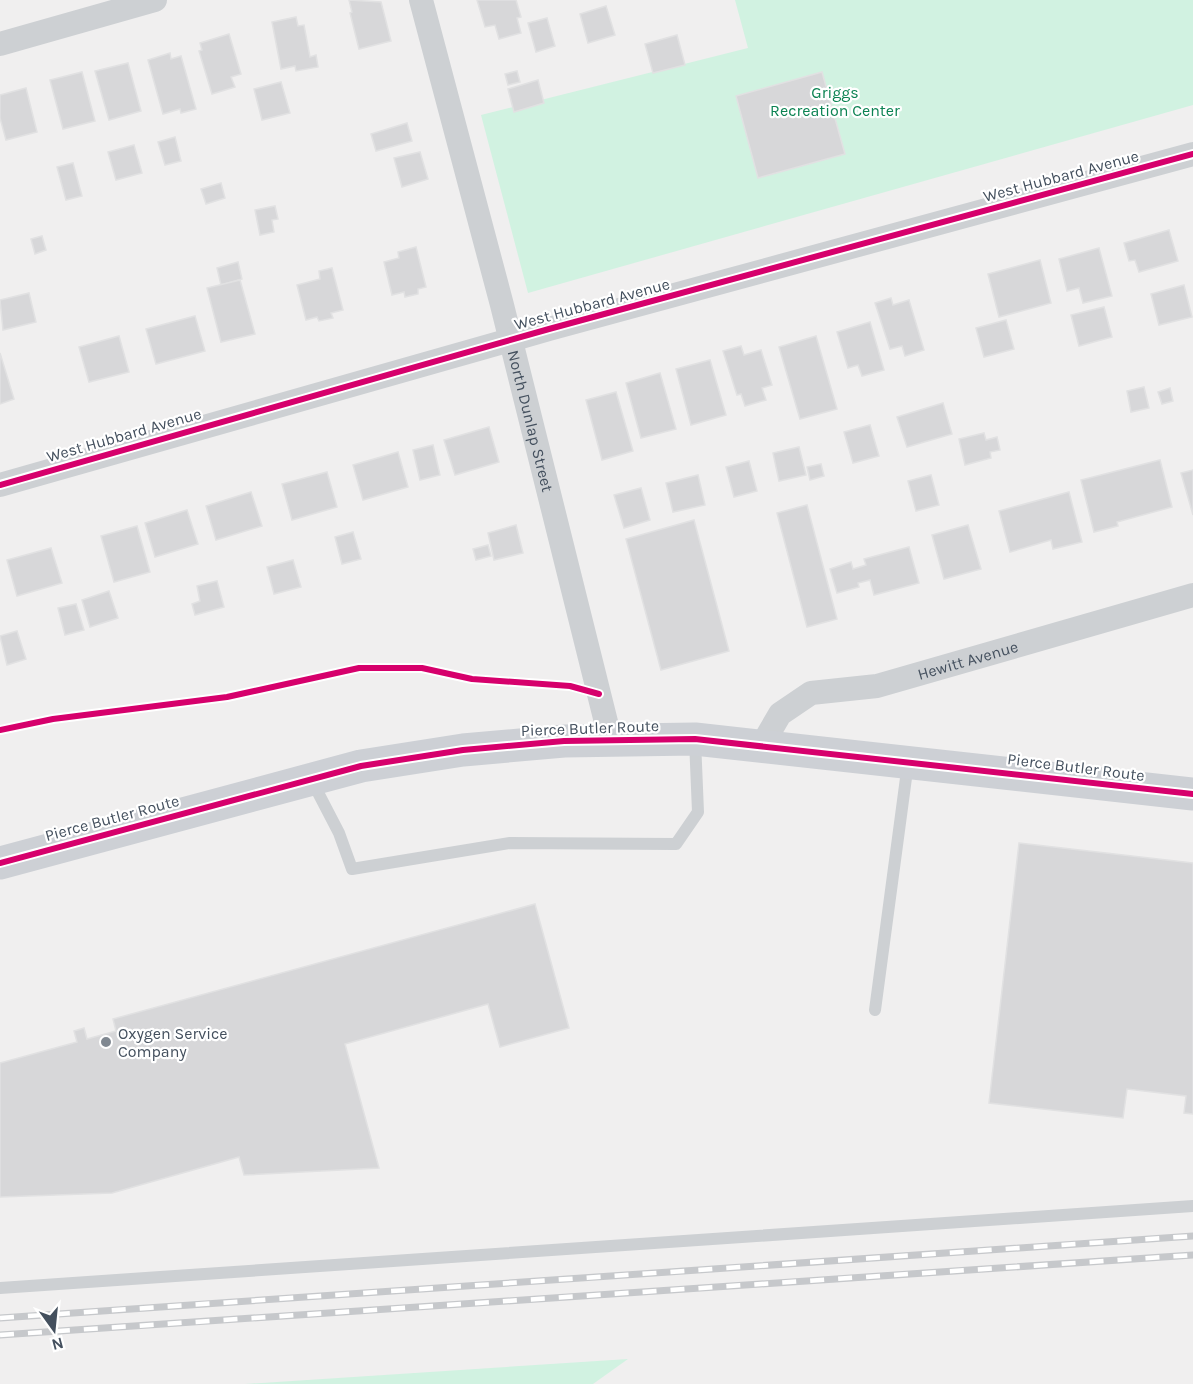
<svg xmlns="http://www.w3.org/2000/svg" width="1193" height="1384" font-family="Karla,sans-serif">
<rect width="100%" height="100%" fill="#f0efef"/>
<!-- park -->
<g fill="#d1f2e1">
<polygon points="735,0 1193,0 1193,105 528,293 481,115 748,48"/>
<polygon points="628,1359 593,1384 245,1384"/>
</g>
<!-- building -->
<g fill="#d7d7d9" stroke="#e1e1e2" stroke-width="1.5">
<polygon points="349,0 381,2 391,41 359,49 350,13 352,12"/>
<polygon points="477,0 516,0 521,17 517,18 521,33 499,39 495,25 485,27"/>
<polygon points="606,6 615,35 588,43 580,14"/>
<polygon points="296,17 298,26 304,25 310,57 316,55 318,67 296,71 295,66 281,69 272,22"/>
<polygon points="547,18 555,46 536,52 528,23"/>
<polygon points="229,34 241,74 231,77 235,87 212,94 199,51 202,50 200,43"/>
<polygon points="677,35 685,65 653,73 645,44"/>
<polygon points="170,53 171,59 181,56 196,109 181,113 180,109 163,114 148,60"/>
<polygon points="128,63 141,111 109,120 95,71"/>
<polygon points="517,71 520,82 508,85 505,74"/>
<polygon points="82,72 95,121 63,129 50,80"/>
<polygon points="822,72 845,154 758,178 736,96"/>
<polygon points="538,80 544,103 514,112 508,89"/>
<polygon points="281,82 290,113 262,120 254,89"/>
<polygon points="26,88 37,132 6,140 0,118 0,95"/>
<polygon points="407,123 412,141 376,151 371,134"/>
<polygon points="175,137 181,161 165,165 158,142"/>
<polygon points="134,145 142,173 116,180 108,152"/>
<polygon points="420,152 428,179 402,187 394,158"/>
<polygon points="73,163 82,196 66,200 57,167"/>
<polygon points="221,183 225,198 206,204 201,189"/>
<polygon points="275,206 278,219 272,220 274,232 260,235 255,210"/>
<polygon points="1169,230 1178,261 1139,272 1135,260 1129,261 1124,243"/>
<polygon points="42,236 46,250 35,254 31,239"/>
<polygon points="416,247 426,287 418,289 418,294 405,297 404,292 392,295 384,262 399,258 398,252"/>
<polygon points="1099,248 1112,296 1083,303 1079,288 1067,291 1059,259"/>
<polygon points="1040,260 1051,303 999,317 988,274"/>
<polygon points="238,262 242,279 221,285 217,268"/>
<polygon points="332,268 343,310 331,313 333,318 319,321 317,317 306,320 297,285 320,279 319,271"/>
<polygon points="240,280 255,334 221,342 207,288"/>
<polygon points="1184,285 1192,317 1159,325 1151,294"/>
<polygon points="29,293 36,322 3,330 0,300"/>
<polygon points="891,298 893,305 909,300 924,350 905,356 902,346 890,349 875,303"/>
<polygon points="1104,307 1112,337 1079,346 1071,315"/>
<polygon points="195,316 205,351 156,364 146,329"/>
<polygon points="1006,320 1014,349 984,357 976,328"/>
<polygon points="870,322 884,370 862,376 858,365 848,368 837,332"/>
<polygon points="119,336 129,372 89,382 79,347"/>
<polygon points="816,336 837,409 800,419 779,347"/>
<polygon points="741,346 744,355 761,350 772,385 762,388 766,400 745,406 741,394 737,395 723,351"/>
<polygon points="0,353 14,399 0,404"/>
<polygon points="710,360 726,415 691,425 676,369"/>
<polygon points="660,373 676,429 641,438 626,383"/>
<polygon points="1144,387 1149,408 1131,412 1127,391"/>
<polygon points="1170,388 1173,401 1162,404 1158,392"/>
<polygon points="616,392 633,451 602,460 586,400"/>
<polygon points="943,403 952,434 907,447 897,417"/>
<polygon points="870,425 879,456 853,463 844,432"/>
<polygon points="489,427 499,462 455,475 444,440"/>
<polygon points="984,433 986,440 997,437 1000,450 990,452 991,458 965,465 959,439"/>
<polygon points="433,445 440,475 420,480 413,450"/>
<polygon points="799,447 806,475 779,481 773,453"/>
<polygon points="398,452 408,487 363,500 353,465"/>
<polygon points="1160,460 1172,507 1117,522 1118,526 1094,532 1081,480"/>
<polygon points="749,461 757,491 734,497 726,467"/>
<polygon points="821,464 824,476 810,480 807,467"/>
<polygon points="1193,470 1193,515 1181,473"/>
<polygon points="327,472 337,507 292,520 282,484"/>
<polygon points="698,475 705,505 673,512 666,483"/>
<polygon points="931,475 939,505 916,511 908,481"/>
<polygon points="641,488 650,520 624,528 614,495"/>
<polygon points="251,492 262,526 216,540 206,506"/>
<polygon points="1069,492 1082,542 1053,549 1051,540 1010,552 999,511"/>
<polygon points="807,505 837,619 807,627 777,513"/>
<polygon points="187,510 198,544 155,557 145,523"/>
<polygon points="694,520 729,651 661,670 626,539"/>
<polygon points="516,525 523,553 494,560 488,533"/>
<polygon points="968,525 981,569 944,579 932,535"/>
<polygon points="137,526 150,572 114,582 101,536"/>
<polygon points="353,532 361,559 342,564 335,537"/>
<polygon points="488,545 491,556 476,560 473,549"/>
<polygon points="909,547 919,583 874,595 870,580 858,583 859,587 837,593 830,569 851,562 853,569 866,565 864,559"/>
<polygon points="51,548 62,583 17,596 7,560"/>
<polygon points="293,560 301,587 274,594 267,567"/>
<polygon points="217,581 224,607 195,615 192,604 200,601 197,586"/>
<polygon points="109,591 118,618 90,627 82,600"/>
<polygon points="76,604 84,630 65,635 58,608"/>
<polygon points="17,631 26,659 7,665 0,636"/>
<polygon points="1019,843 1193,863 1193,1114 1184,1113 1186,1096 1127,1089 1123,1118 989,1103"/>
<polygon points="535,904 569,1028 500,1047 488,1004 345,1044 379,1168 244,1175 239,1157 112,1193 0,1197 0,1063 77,1042 74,1031 84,1028 87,1039 116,1031 113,1019"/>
</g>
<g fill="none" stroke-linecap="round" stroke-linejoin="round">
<!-- lane -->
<g stroke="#cdd0d3" stroke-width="12">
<polyline points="312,781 339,833 352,869 510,843 676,844 698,812 695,740"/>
<polyline points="875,1010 908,763"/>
<polyline points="0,1288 1193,1206"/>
</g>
<!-- street -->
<g stroke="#cdd0d3" stroke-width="24">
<path id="s1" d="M421 0 502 305 610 738"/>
<polyline points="0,44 155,0"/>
<polyline points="0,485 549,329 1193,154"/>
<path id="s2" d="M762 745 780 714 811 693 877 686 1193 595"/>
</g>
<!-- secondary -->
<polyline stroke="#cdd0d5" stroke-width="33" points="0,863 361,766 463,750 564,741 695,739 1193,794"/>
<defs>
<g id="rail">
<polyline points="0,1318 1193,1236"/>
<polyline points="0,1335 1193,1255"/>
</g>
</defs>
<!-- rail casing -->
<use href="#rail" stroke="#c6c8cb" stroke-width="7"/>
<!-- rail -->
<use href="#rail" stroke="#fff" stroke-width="4.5" stroke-dasharray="14" stroke-linecap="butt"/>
<defs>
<g id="cycleway">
<polyline points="0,485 549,329 1193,154"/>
<polyline points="0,730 53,719 227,697 359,668 422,668 472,679 570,686 599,694"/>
<polyline points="0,863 361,766 463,750 564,741 695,739 1193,794"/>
</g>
</defs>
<!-- cycleway casing -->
<use href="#cycleway" stroke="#fff" stroke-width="10"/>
<!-- cycleway -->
<use href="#cycleway" stroke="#d6006c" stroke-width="6"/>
</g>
<!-- markers -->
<circle fill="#808891" stroke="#fff" stroke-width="2" cx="106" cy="1042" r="6"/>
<g text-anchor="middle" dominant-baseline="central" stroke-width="4.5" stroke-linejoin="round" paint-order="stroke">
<!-- park labels -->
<g font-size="16" fill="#0c8353" stroke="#fff">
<text x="835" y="92">Griggs<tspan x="835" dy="18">Recreation Center</tspan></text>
</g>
<!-- street labels -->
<g font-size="16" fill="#44505e" stroke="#fff">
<text transform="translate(1061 176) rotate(-15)">West Hubbard Avenue</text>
<text transform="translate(592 304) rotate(-15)">West Hubbard Avenue</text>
<text stroke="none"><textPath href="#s1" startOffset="435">North Dunlap Street</textPath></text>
<text transform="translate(124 435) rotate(-16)">West Hubbard Avenue</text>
<text stroke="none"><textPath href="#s2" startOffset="234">Hewitt Avenue</textPath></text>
<text transform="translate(590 728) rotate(-2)">Pierce Butler Route</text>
<text transform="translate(1076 767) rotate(7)">Pierce Butler Route</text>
<text transform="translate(112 818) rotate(-15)">Pierce Butler Route</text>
</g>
<!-- poi labels -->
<g font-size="16" fill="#44505e" stroke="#fff" text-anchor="start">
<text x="118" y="1033">Oxygen Service<tspan x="118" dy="18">Company</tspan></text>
</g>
</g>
<!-- north arrow -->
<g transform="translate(54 1330) rotate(165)" stroke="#ffffff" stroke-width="4.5" paint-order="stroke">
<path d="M0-4.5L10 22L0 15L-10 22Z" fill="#44505e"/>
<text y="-9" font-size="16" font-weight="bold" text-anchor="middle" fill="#44505e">N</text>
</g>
</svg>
